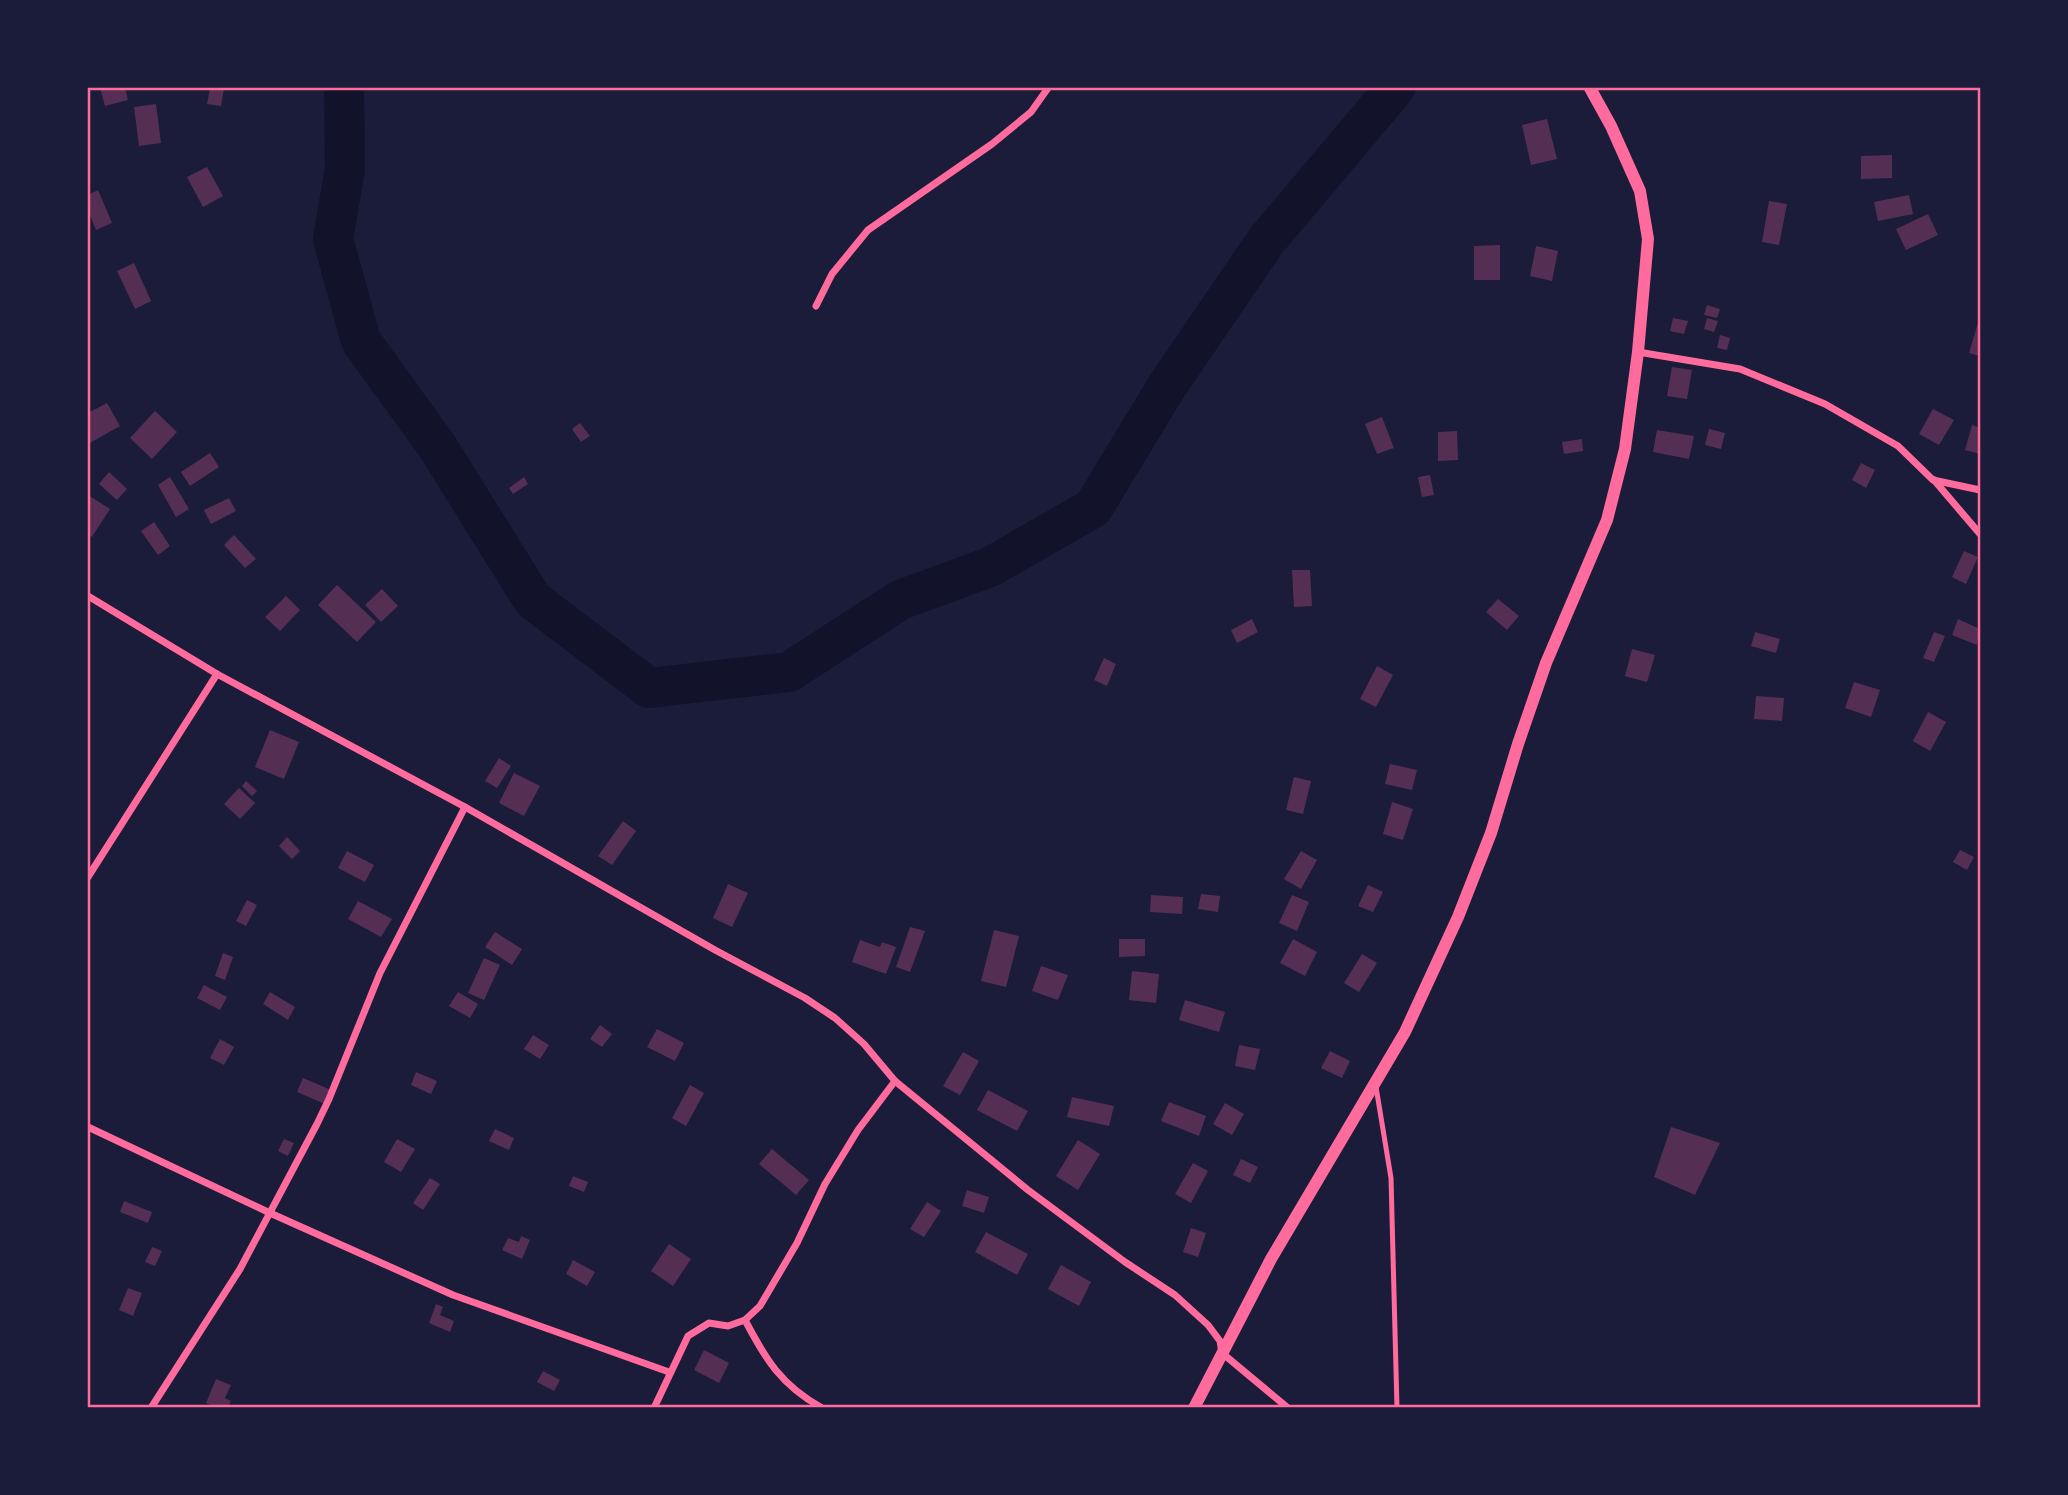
<svg xmlns="http://www.w3.org/2000/svg" width="2068" height="1495" font-family="'Work Sans',sans-serif">
<rect width="100%" height="100%" fill="#1b1b3a"/>
<g fill="none" stroke-linecap="round" stroke-linejoin="round">
<!-- river -->
<polyline stroke="#12122b" stroke-width="40" points="344,88 345,169 333,239 361,341 437,446 533,600 649,688 789,672 900,600 990,567 1093,508 1167,386 1266,241 1395,88"/>
</g>
<!-- building -->
<g fill="#542f53">
<polygon points="100,88 125,88 128,100 105,106"/>
<polygon points="210,88 224,88 221,106 207,104"/>
<polygon points="156,104 161,143 139,146 134,107"/>
<polygon points="1547,119 1557,159 1531,165 1522,125"/>
<polygon points="1892,155 1892,178 1861,179 1861,156"/>
<polygon points="207,167 223,196 203,207 187,177"/>
<polygon points="98,190 112,223 96,230 88,210 88,195"/>
<polygon points="1909,195 1913,214 1878,221 1874,202"/>
<polygon points="1769,201 1787,204 1779,245 1762,242"/>
<polygon points="1928,214 1938,235 1906,250 1896,229"/>
<polygon points="1500,245 1500,280 1474,280 1474,246"/>
<polygon points="1536,246 1558,251 1552,281 1530,276"/>
<polygon points="134,263 151,301 135,309 117,271"/>
<polygon points="1707,305 1720,309 1717,318 1704,315"/>
<polygon points="1980,316 1980,356 1969,353"/>
<polygon points="1673,318 1688,321 1684,334 1670,331"/>
<polygon points="1707,318 1718,321 1714,332 1704,329"/>
<polygon points="1720,335 1730,338 1727,350 1717,348"/>
<polygon points="1672,367 1692,370 1687,399 1667,396"/>
<polygon points="107,403 120,426 88,444 88,413"/>
<polygon points="1933,409 1954,420 1939,445 1919,434"/>
<polygon points="155,411 177,432 152,459 130,438"/>
<polygon points="1382,417 1394,448 1377,454 1365,424"/>
<polygon points="580,423 590,436 581,442 572,429"/>
<polygon points="1972,425 1980,428 1980,454 1965,450"/>
<polygon points="1709,429 1725,433 1721,449 1705,445"/>
<polygon points="1657,430 1694,436 1689,459 1653,452"/>
<polygon points="1457,431 1458,460 1438,461 1438,432"/>
<polygon points="1582,439 1583,451 1564,454 1562,442"/>
<polygon points="210,453 219,467 190,486 181,472"/>
<polygon points="1861,463 1875,470 1866,488 1852,480"/>
<polygon points="109,472 127,489 117,500 99,484"/>
<polygon points="1430,475 1434,495 1422,497 1418,477"/>
<polygon points="170,477 189,509 176,517 158,485"/>
<polygon points="524,477 528,484 513,494 509,488"/>
<polygon points="88,495 110,509 92,537 88,534"/>
<polygon points="229,498 236,511 211,524 204,510"/>
<polygon points="154,522 170,546 158,555 141,531"/>
<polygon points="234,535 256,559 245,568 224,545"/>
<polygon points="1964,551 1978,557 1966,584 1952,577"/>
<polygon points="1292,570 1310,570 1312,606 1294,607"/>
<polygon points="337,585 376,622 357,642 318,605"/>
<polygon points="382,589 398,606 381,622 365,605"/>
<polygon points="286,596 300,610 280,631 265,617"/>
<polygon points="1498,599 1519,616 1507,630 1486,612"/>
<polygon points="1252,619 1258,632 1237,643 1231,630"/>
<polygon points="1958,619 1980,629 1977,645 1952,635"/>
<polygon points="1755,632 1780,639 1776,653 1751,646"/>
<polygon points="1934,632 1945,636 1934,662 1923,658"/>
<polygon points="1632,649 1655,655 1647,682 1625,676"/>
<polygon points="1104,658 1116,664 1107,686 1094,680"/>
<polygon points="1377,666 1393,675 1376,707 1360,699"/>
<polygon points="1854,682 1880,690 1871,717 1845,708"/>
<polygon points="1756,696 1784,698 1782,721 1754,719"/>
<polygon points="1928,712 1946,722 1930,751 1913,741"/>
<polygon points="270,730 299,742 284,779 255,767"/>
<polygon points="499,758 511,766 497,788 485,781"/>
<polygon points="1390,764 1417,770 1412,790 1385,784"/>
<polygon points="514,773 540,786 524,816 499,803"/>
<polygon points="1294,777 1311,781 1303,814 1286,810"/>
<polygon points="246,781 257,791 252,796 242,786"/>
<polygon points="239,788 255,803 240,819 224,804"/>
<polygon points="1392,802 1413,809 1403,840 1383,834"/>
<polygon points="623,821 636,831 612,865 598,856"/>
<polygon points="287,837 300,851 292,859 279,846"/>
<polygon points="1960,850 1974,857 1967,870 1953,862"/>
<polygon points="347,851 374,865 365,882 338,868"/>
<polygon points="1301,851 1317,860 1301,889 1284,879"/>
<polygon points="728,884 748,893 732,927 713,918"/>
<polygon points="1368,885 1383,892 1373,912 1358,906"/>
<polygon points="1201,894 1220,896 1218,912 1198,909"/>
<polygon points="1151,895 1183,897 1182,914 1150,912"/>
<polygon points="1292,895 1309,902 1297,931 1279,923"/>
<polygon points="247,900 257,905 246,926 236,921"/>
<polygon points="358,901 392,919 381,937 348,919"/>
<polygon points="910,927 925,931 910,972 896,967"/>
<polygon points="994,930 1019,936 1006,987 981,981"/>
<polygon points="495,932 522,949 512,965 485,947"/>
<polygon points="1119,939 1145,939 1145,956 1119,957"/>
<polygon points="1293,939 1317,952 1305,976 1280,963"/>
<polygon points="860,940 880,947 882,942 896,947 886,974 852,962"/>
<polygon points="223,953 233,957 225,980 215,976"/>
<polygon points="1362,954 1377,963 1359,992 1344,983"/>
<polygon points="484,958 500,965 484,1000 468,993"/>
<polygon points="1041,966 1068,975 1058,1000 1032,991"/>
<polygon points="1132,971 1159,974 1156,1003 1129,1000"/>
<polygon points="204,985 227,997 220,1010 197,998"/>
<polygon points="270,992 295,1007 288,1020 263,1004"/>
<polygon points="458,992 478,1004 470,1018 449,1006"/>
<polygon points="1185,1000 1225,1012 1219,1032 1179,1020"/>
<polygon points="600,1025 612,1034 602,1047 590,1039"/>
<polygon points="657,1029 684,1043 675,1061 647,1047"/>
<polygon points="533,1035 549,1045 540,1059 524,1049"/>
<polygon points="220,1039 234,1047 224,1065 210,1058"/>
<polygon points="1239,1045 1260,1049 1255,1070 1235,1066"/>
<polygon points="1330,1051 1350,1061 1342,1078 1321,1068"/>
<polygon points="963,1052 979,1061 960,1095 943,1086"/>
<polygon points="416,1072 437,1081 431,1094 411,1085"/>
<polygon points="303,1078 331,1090 325,1104 297,1092"/>
<polygon points="690,1085 704,1093 686,1126 672,1118"/>
<polygon points="988,1090 1028,1111 1017,1131 977,1110"/>
<polygon points="1072,1097 1114,1106 1109,1126 1067,1117"/>
<polygon points="1169,1102 1206,1116 1199,1136 1161,1121"/>
<polygon points="1225,1103 1244,1114 1232,1135 1213,1124"/>
<polygon points="1671,1127 1720,1143 1695,1195 1654,1177"/>
<polygon points="495,1129 514,1138 509,1150 489,1141"/>
<polygon points="284,1139 294,1143 288,1156 278,1151"/>
<polygon points="397,1139 415,1149 401,1172 384,1162"/>
<polygon points="1078,1140 1100,1154 1078,1190 1056,1176"/>
<polygon points="772,1149 809,1180 796,1195 759,1164"/>
<polygon points="1241,1159 1258,1167 1250,1183 1233,1175"/>
<polygon points="1193,1163 1208,1171 1191,1203 1175,1194"/>
<polygon points="573,1176 588,1182 584,1192 569,1186"/>
<polygon points="430,1178 440,1184 423,1210 413,1203"/>
<polygon points="967,1190 989,1197 984,1213 962,1206"/>
<polygon points="124,1201 152,1212 148,1223 120,1212"/>
<polygon points="927,1202 941,1211 924,1237 910,1229"/>
<polygon points="1191,1228 1206,1233 1198,1257 1183,1252"/>
<polygon points="986,1232 1028,1254 1017,1275 975,1252"/>
<polygon points="521,1236 530,1240 522,1259 502,1250 508,1238 519,1242"/>
<polygon points="669,1244 691,1259 673,1286 651,1271"/>
<polygon points="152,1247 162,1251 155,1266 145,1262"/>
<polygon points="573,1260 595,1272 587,1286 566,1274"/>
<polygon points="1061,1265 1091,1282 1079,1306 1048,1289"/>
<polygon points="128,1288 142,1293 133,1316 119,1310"/>
<polygon points="436,1304 443,1307 440,1315 454,1321 450,1332 429,1323"/>
<polygon points="704,1350 729,1363 719,1383 694,1370"/>
<polygon points="543,1371 560,1380 554,1391 537,1382"/>
<polygon points="216,1379 231,1385 225,1398 231,1401 228,1408 217,1408 206,1403"/>
</g>
<g fill="none" stroke-linecap="round" stroke-linejoin="round">
<!-- service -->
<polyline stroke="#ff6b9d" stroke-width="5" points="1376,1087 1391,1178 1397,1408"/>
<!-- minor -->
<g stroke="#ff6b9d" stroke-width="7">
<polyline points="816,306 832,274 868,230 992,144 1031,112 1048,88"/>
<polyline points="1638,352 1740,369 1825,404 1898,446 1933,480 1980,490"/>
<polyline points="1934,480 1980,534"/>
<polyline points="88,596 217,674 465,807 715,950 805,998 835,1018 864,1044 895,1081 1028,1190 1125,1262 1175,1295 1208,1325 1220,1341 1222,1353 1288,1408"/>
<polyline points="88,877 217,674"/>
<polyline points="88,1127 270,1213 453,1295 669,1372"/>
<path d="M745 1320C766 1360 781 1385 822 1408"/>
<polyline points="151,1408 240,1269 317,1124 329,1099 380,973 465,807"/>
<polyline points="654,1408 688,1336 709,1323 728,1326 745,1320 760,1306 797,1243 825,1184 858,1130 895,1081"/>
</g>
<!-- tertiary -->
<polyline stroke="#ff6b9d" stroke-width="12" points="1194,1408 1271,1259 1405,1032 1458,917 1491,833 1518,744 1546,663 1607,520 1625,449 1638,352 1648,239 1640,191 1611,126 1590,88"/>
</g>
<!-- border -->
<rect width="2068" height="1495" fill="none" stroke="#1b1b3a" stroke-width="178"/>
<rect x="89" y="89" width="1890" height="1317" fill="none" stroke="#ff6b9d" stroke-width="2.5"/>
</svg>
